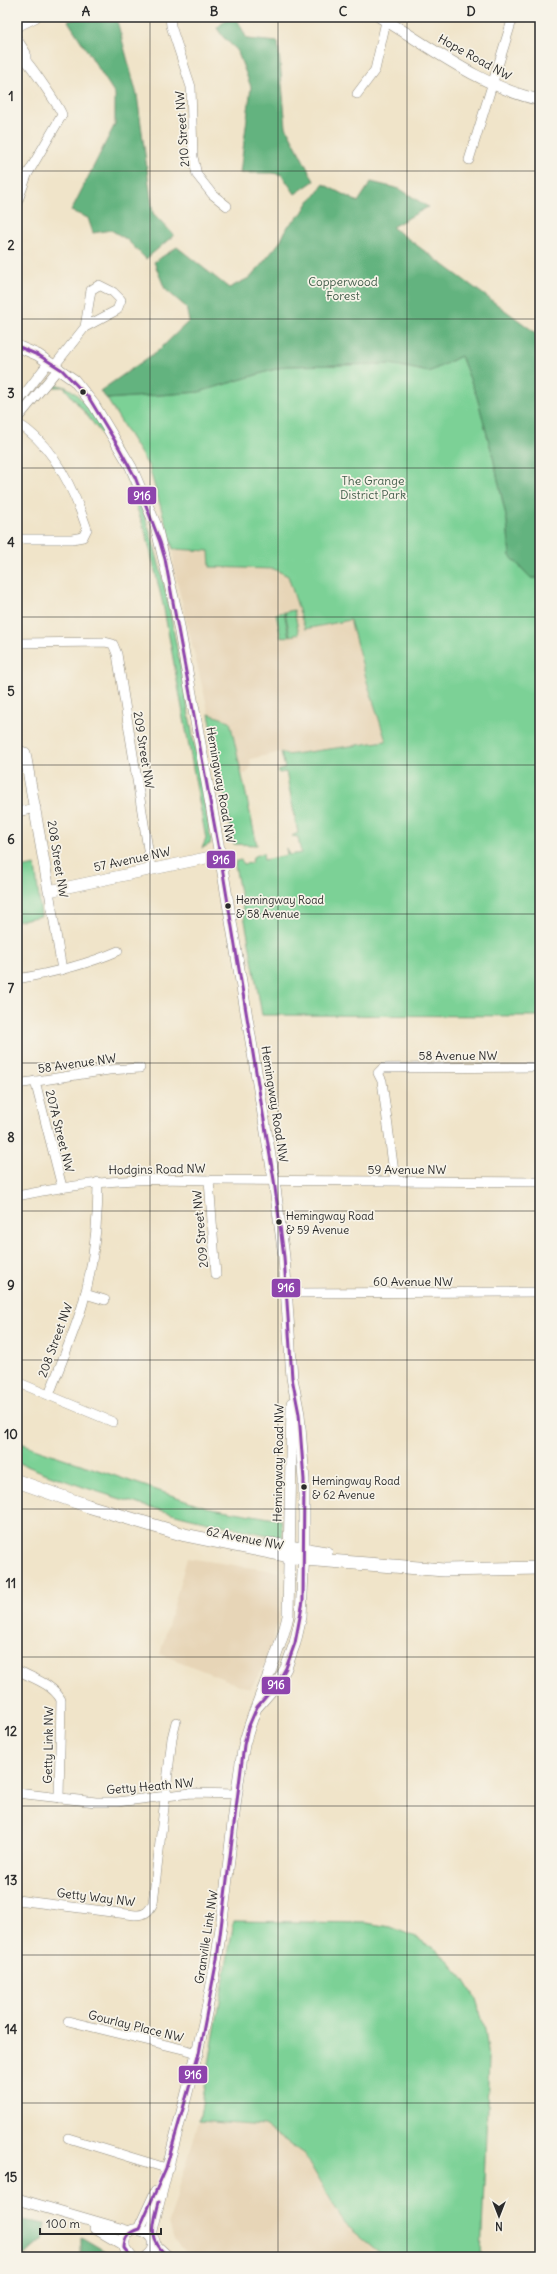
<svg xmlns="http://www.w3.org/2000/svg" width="557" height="2274" font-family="Delius,sans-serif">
<rect width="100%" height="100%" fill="#f7f3e8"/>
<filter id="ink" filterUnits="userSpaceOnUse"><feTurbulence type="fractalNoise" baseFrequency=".025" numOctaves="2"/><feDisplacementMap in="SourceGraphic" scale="8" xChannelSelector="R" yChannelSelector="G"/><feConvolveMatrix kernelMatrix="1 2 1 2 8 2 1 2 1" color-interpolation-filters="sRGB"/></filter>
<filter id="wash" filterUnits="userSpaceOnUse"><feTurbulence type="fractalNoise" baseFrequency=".012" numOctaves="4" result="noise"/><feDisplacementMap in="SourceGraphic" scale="16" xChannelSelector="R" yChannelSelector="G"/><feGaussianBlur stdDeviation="0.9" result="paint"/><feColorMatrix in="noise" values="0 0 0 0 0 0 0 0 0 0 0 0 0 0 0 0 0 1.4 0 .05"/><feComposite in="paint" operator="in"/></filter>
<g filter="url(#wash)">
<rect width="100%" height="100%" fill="#f0e4c9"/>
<!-- built -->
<g fill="#e7d5b7">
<polygon points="173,549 209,551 210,567 274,569 288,576 305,629 350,619 368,685 386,741 286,755 281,752 250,759 251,766 247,773 240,775 230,721 209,714 174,570"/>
<polygon points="187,1558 280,1572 279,1618 268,1659 250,1689 160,1654"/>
<polygon points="199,2121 264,2126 304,2154 345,2224 380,2254 379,2257 196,2257 180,2248 173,2237 169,2222"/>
</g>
<!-- green -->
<g fill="#7bd196" stroke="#537e60">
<polygon points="461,356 477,397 493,457 507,521 510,556 531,578 540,578 540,1016 262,1015 235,865 236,861 241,860 244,864 252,863 253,857 263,853 264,860 287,855 286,848 289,855 301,853 298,837 292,836 298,833 286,772 279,773 278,771 285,768 281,752 287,755 386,741 368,685 350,620 305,629 288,576 274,569 210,567 209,551 173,549 149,467 107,399 199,392 286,366 391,364 429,372"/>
<path d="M56 385C72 385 83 401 92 413 148 488 164 580 181 670 191 727 201 783 211 840L210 844 202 848 206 839 164 609 147 537 124 471 109 443 64 387H53Z"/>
<polygon points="294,610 299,634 290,636 285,612"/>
<polygon points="284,612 289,636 281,638 276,614"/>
<polygon points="209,714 230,721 257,845 234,844"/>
<polygon points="35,865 41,916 17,921 17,869"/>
<path d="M17 1441 28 1446 206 1507 281 1520 283 1538C192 1520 103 1498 17 1462Z"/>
<polygon points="234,1921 366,1923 391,1927 415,1937 433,1948 448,1961 464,1979 476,1999 485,2029 489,2059 481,2257 379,2257 380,2253 345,2224 304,2154 264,2126 199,2121"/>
</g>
<!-- forest -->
<g fill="#64b37f" stroke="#486f55">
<polygon points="83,17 116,17 137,95 153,213 174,235 146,259 126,239 111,230 93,233 88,218 71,211 115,124 115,94 68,21"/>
<polygon points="229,17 236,17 247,39 278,42 286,127 314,181 295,194 282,175 273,173 240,173 251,87 237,50 223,37 217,28"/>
<polygon points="371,182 400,189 428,207 392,227 540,336 540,578 531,578 510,556 507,521 493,457 477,397 461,356 429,372 391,364 286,366 199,392 107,399 100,391 159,350 189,321 186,307 165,289 154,262 177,247 229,288 251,277 280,242 288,226 302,213 309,201 315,196 323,184 358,202"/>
<polygon points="17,2219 46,2224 42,2240 23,2257 17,2257"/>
<polygon points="81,2237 115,2257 81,2257"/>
</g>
</g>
<g filter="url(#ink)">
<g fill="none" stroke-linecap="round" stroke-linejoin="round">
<defs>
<g id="minor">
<polyline points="170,17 171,26 191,87 193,157 197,175 212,194 227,206"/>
<polyline points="17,39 26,53 26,61"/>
<path d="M17 54C20 57 24 59 27 62 33 69 61 109 62 115L27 175 17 203"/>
<polyline points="357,94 375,70 387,17"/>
<polyline points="469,160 513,17"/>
<polyline points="55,365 85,327 117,310 121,300 113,292 99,285 91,290 85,327"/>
<polyline points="17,404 49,362"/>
<polyline points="17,419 59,368"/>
<path d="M17 423C53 444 74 490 87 529L83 537 72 539H17"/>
<polyline points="17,643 105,642 113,644 117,654 151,868"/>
<polyline points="17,812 36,808"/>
<polyline points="49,891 62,970"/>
<path d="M17 979C52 973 86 965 118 951"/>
<polyline points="35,1081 62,1187"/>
<polyline points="17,1084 109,1070 140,1068"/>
<polyline points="209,1180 216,1275"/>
<polyline points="395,1180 382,1081 378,1073 383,1068 540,1067"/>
<path d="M17 1196C85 1182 139 1177 209 1180L540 1182"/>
<polyline points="287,1293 540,1292"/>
<polyline points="85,1294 105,1300"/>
<polyline points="17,1382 113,1422"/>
<path d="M49 1395C60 1365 74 1334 83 1303 94 1263 98 1223 98 1182"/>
<path d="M17 1670C32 1678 53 1684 61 1700L59 1798"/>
<polyline points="17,1793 96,1802 117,1802 191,1793 237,1794"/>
<path d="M17 1900 135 1915C145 1915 149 1912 153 1903L172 1738 176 1722"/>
<polyline points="68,2021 199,2053"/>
<polyline points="68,2138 166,2168"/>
</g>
<g id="tertiary">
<path d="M380 17C431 47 481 87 540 100"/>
<polyline points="17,26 35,17"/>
<polyline points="17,346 38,355 74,380 94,405 131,467 156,526 176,610 220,855 274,1180 284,1257 292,1378 299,1414 304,1480 304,1550 301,1617 295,1643 286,1668 277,1684 257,1707"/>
<polyline points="17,751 25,753 49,891 220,855"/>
<polyline points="17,2199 130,2232"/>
<polyline points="95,2228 124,2245"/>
<polyline points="139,2229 156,2192"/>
<path d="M151 2235C171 2147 198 2062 214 1973 228 1898 230 1821 244 1745 255 1701 278 1661 288 1616L292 1403"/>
<polyline points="154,2244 168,2257"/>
<path d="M131 2257 124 2248C120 2213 174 2235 147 2257"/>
</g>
<g id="secondary">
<polyline points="17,1481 88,1506 185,1535 304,1559 444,1570 540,1568"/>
<polyline points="270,1544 326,1553"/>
</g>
</defs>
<!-- minor casing -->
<use href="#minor" stroke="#8e887a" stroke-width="10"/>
<!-- tertiary casing -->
<use href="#tertiary" stroke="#8e887a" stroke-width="12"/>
<!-- secondary casing -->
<use href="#secondary" stroke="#8e887a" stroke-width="14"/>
<!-- minor -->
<use href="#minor" stroke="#fff" stroke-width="9"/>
<!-- tertiary -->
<use href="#tertiary" stroke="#fff" stroke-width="11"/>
<!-- secondary -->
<use href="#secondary" stroke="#fff" stroke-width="13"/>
<defs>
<g id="bus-1">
<path d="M17 346 40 356 62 370 89 398 118 446 135 477 160 542 165 559 220 855 274 1180 284 1257 292 1378 299 1414 304 1480 303 1601 295 1643 286 1668 277 1684 257 1707 248 1728 244 1745 217 1959 199 2053 166 2168 139 2229C129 2232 124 2237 124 2248L131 2257"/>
<path d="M159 2202C153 2226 147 2238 168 2257"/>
</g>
</defs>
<!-- bus-1 casing -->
<use href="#bus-1" stroke="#f7f3e8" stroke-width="6"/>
<!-- bus-1 -->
<use href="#bus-1" stroke="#8e44ad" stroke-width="3"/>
</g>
</g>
<!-- grid -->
<path fill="none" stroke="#2b2b2b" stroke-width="1" stroke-opacity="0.55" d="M150 17V2257M278 17V2257M407 17V2257M17 171H540M17 319H540M17 468H540M17 617H540M17 765H540M17 914H540M17 1063H540M17 1211H540M17 1360H540M17 1509H540M17 1657H540M17 1806H540M17 1955H540M17 2103H540"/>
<!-- markers -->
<g fill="#2b2b2b" stroke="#f7f3e8" stroke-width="1.5">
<circle cx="83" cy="392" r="3.5"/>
<circle cx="228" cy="906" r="3.5"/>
<circle cx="279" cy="1222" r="3.5"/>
<circle cx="304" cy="1487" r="3.5"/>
</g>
<g text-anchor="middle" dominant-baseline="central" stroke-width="3.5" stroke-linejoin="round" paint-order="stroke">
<!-- bus labels -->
<g font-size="11" fill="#2b2b2b" stroke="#f7f3e8" text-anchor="start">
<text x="236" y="900">Hemingway Road<tspan x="236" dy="14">&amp; 58 Avenue</tspan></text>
<text x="286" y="1216">Hemingway Road<tspan x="286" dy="14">&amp; 59 Avenue</tspan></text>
<text x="312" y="1481">Hemingway Road<tspan x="312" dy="14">&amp; 62 Avenue</tspan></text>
</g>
<!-- street labels -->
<g font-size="12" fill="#2b2b2b" stroke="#f7f3e8">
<text transform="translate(475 57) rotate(29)">Hope Road NW</text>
<text transform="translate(182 129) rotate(-94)">210 Street NW</text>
<text transform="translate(144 750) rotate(81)">209 Street NW</text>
<text transform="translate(221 785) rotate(80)">Hemingway Road NW</text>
<text transform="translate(58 859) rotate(81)">208 Street NW</text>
<text transform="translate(132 859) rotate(-12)">57 Avenue NW</text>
<text x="458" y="1055">58 Avenue NW</text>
<text transform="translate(77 1063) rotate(-8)">58 Avenue NW</text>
<text transform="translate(275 1104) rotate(81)">Hemingway Road NW</text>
<text transform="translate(60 1131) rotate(76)">207A Street NW</text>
<text transform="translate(157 1169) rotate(-1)">Hodgins Road NW</text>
<text x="407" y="1169">59 Avenue NW</text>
<text transform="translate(200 1229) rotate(-95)">209 Street NW</text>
<text x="413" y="1281">60 Avenue NW</text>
<text transform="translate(55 1340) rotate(-70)">208 Street NW</text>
<text transform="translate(278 1463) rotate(-89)">Hemingway Road NW</text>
<text transform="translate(245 1538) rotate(11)">62 Avenue NW</text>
<text transform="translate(48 1745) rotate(-89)">Getty Link NW</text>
<text transform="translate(150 1786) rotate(-5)">Getty Heath NW</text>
<text transform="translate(96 1897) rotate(7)">Getty Way NW</text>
<text transform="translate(206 1937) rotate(-81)">Granville Link NW</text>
<text transform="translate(136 2026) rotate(14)">Gourlay Place NW</text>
</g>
<!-- park labels -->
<g font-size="12" fill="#435d4b" stroke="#f7f3e8">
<text x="343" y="281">Copperwood<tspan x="343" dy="14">Forest</tspan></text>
<text x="373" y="480">The Grange<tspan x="373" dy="14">District Park</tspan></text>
</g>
</g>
<g stroke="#f7f3e8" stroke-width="1.5">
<rect x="127" y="486" width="30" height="19" rx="4" fill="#8e44ad"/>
<rect x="206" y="850" width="30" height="19" rx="4" fill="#8e44ad"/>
<rect x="271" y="1278" width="30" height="20" rx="4" fill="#8e44ad"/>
<rect x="261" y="1676" width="30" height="19" rx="4" fill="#8e44ad"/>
<rect x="178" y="2065" width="30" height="19" rx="4" fill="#8e44ad"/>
</g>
<g font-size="11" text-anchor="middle" font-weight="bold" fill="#fff">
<text x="142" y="500">916</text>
<text x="221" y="864">916</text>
<text x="286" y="1292">916</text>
<text x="276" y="1689">916</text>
<text x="193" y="2079">916</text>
</g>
<!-- margin -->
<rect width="557" height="2274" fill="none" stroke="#f7f3e8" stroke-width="44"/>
<!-- north arrow -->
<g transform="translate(499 2216) rotate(180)" stroke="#f7f3e8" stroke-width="3" paint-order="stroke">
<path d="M0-3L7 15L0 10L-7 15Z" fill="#2b2b2b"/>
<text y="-6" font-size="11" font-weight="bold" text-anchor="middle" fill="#2b2b2b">N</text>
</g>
<!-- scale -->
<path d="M40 2228v6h121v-6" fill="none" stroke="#2b2b2b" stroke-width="2"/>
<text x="46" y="2228" font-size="12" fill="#2b2b2b" stroke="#f7f3e8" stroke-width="3" paint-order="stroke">100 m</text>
<rect x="22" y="22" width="513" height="2230" fill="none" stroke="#2b2b2b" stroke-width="1.5"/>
<g font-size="13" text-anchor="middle" font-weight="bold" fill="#2b2b2b">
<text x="86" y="16">A</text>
<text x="214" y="16">B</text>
<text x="343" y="16">C</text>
<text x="471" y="16">D</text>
<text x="11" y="101">1</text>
<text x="11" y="250">2</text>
<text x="11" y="398">3</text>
<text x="11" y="547">4</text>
<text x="11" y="696">5</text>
<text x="11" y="844">6</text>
<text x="11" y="993">7</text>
<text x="11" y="1142">8</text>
<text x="11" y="1290">9</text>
<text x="11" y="1439">10</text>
<text x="11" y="1588">11</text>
<text x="11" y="1736">12</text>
<text x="11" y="1885">13</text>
<text x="11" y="2034">14</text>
<text x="11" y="2182">15</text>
</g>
</svg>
